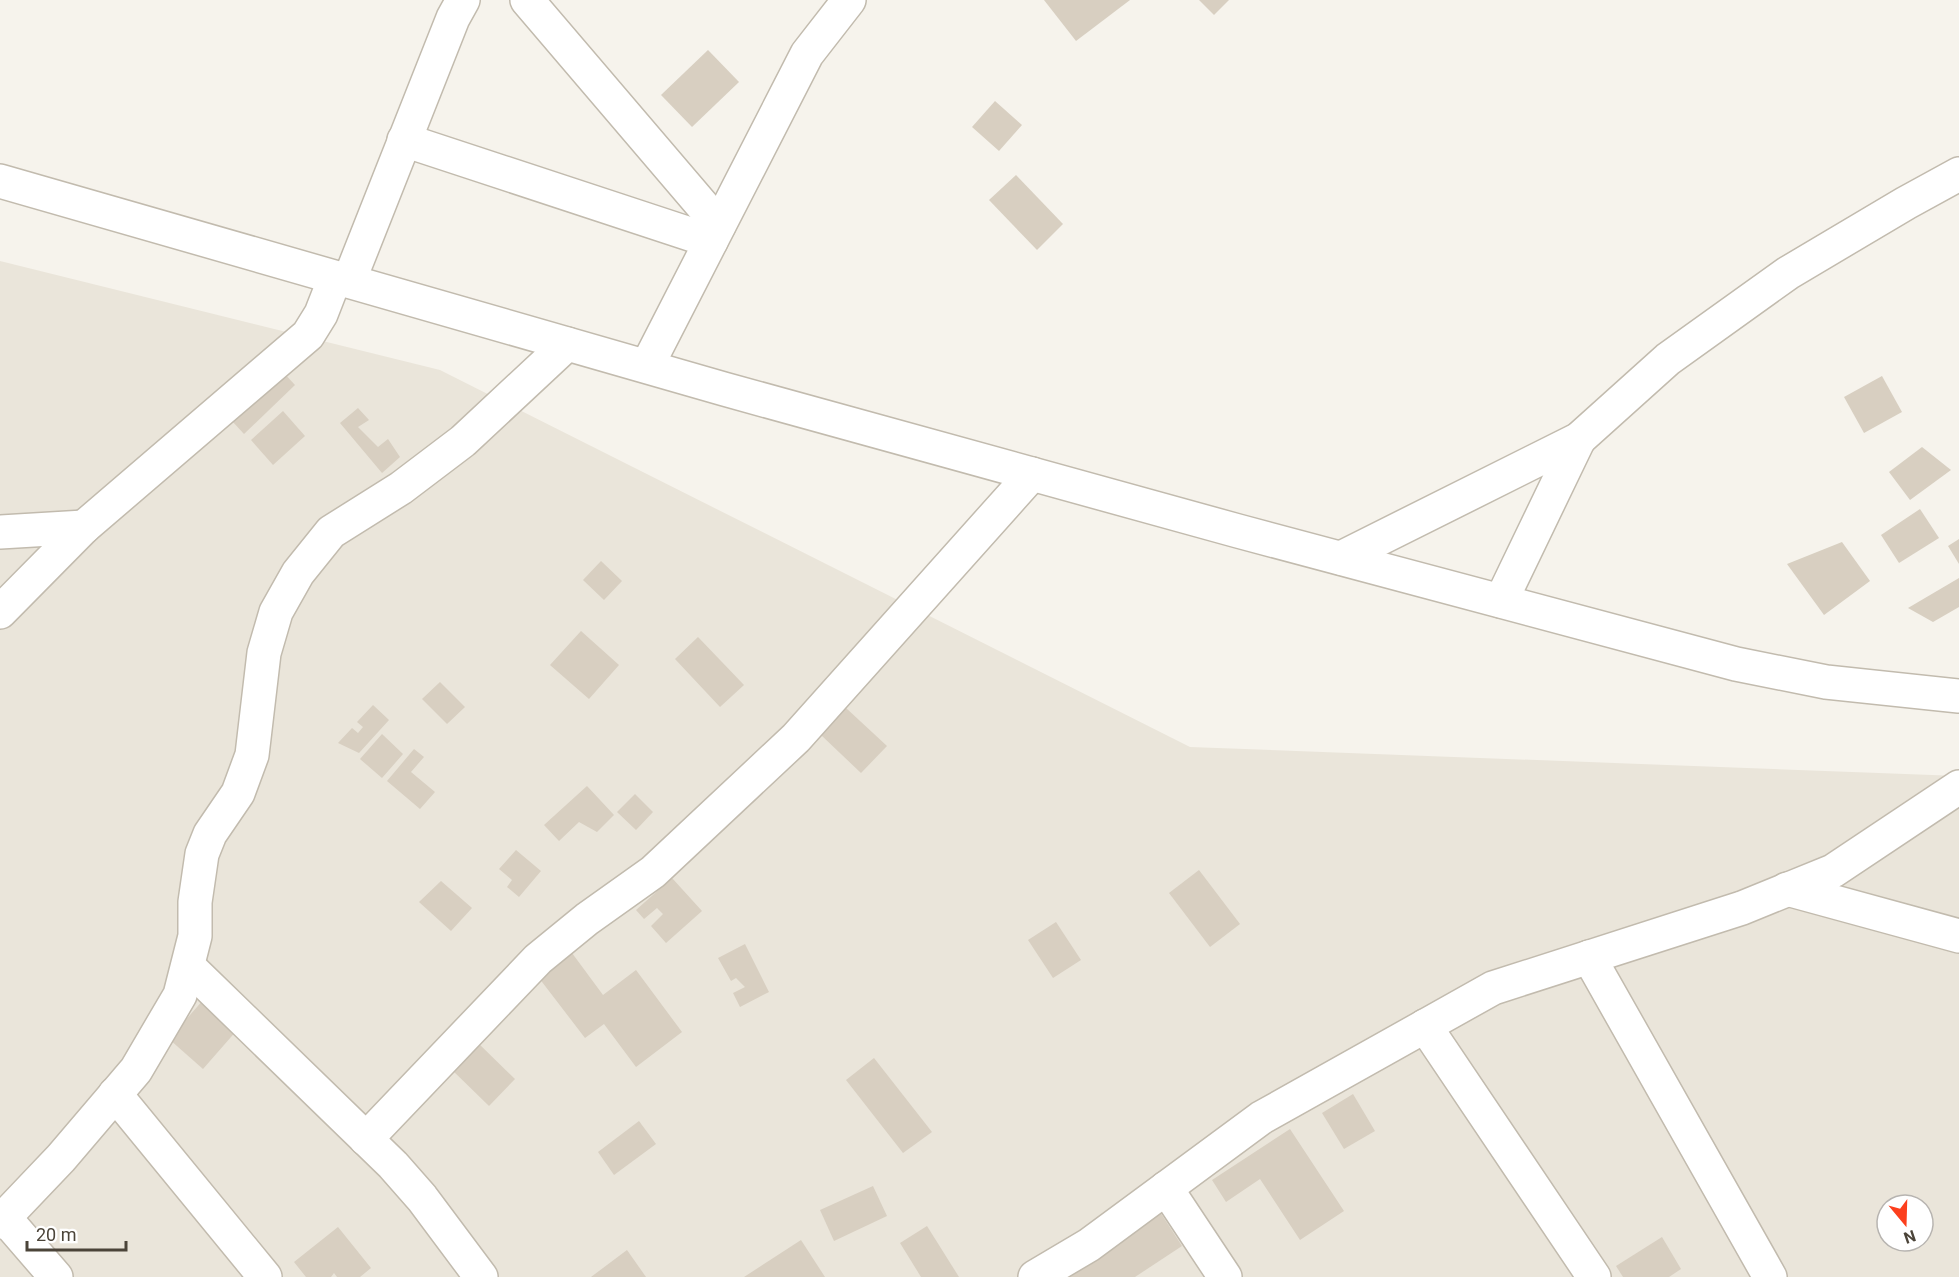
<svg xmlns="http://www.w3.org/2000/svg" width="1959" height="1277" font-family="Roboto,sans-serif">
<rect width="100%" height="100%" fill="#f6f3ec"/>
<!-- residential -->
<path fill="#eae5da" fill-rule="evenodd" d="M0 261 440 370 1190 747 1959 776V1277H0ZM1887 1205H1923V1241H1887Z"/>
<!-- building -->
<g fill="#d8cfc1">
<polygon points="1044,0 1130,0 1076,41"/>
<polygon points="1199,0 1229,0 1214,15"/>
<polygon points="708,50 739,82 692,127 661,95"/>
<polygon points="995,101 1022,125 999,151 972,127"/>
<polygon points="1016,175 1063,224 1037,250 989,200"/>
<polygon points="283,372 295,385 244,434 232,421"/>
<polygon points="1882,376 1902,412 1864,433 1844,397"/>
<polygon points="358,408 369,420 358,427 378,447 388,439 400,457 382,473 340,423"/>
<polygon points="283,411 305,436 273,465 251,440"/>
<polygon points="1922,447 1951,470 1910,500 1889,472"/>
<polygon points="1920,509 1939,538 1899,563 1881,535"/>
<polygon points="1959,539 1959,564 1948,546"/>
<polygon points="1842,542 1870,581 1824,615 1787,564"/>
<polygon points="601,561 622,581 604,600 583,580"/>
<polygon points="1959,578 1959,607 1933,622 1908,608"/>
<polygon points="581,631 619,665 589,699 550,665"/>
<polygon points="698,637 744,685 720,707 675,659"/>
<polygon points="440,682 465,707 447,724 422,699"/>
<polygon points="373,705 389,720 359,753 338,743 352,728 358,733 363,727 357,722"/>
<polygon points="846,708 887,746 861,773 821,735"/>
<polygon points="382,734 403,754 382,778 360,759"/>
<polygon points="414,749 424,757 411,772 435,792 420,809 387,781"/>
<polygon points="587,786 614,815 597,832 579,822 559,841 544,825"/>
<polygon points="635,794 653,812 636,830 617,812"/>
<polygon points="516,850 541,871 519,897 507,887 512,880 499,869"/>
<polygon points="1199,870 1240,924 1210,947 1169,893"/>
<polygon points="672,878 702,911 666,943 651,926 663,914 657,908 644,919 636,910"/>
<polygon points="441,881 472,908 451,931 419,902"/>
<polygon points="1056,922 1081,960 1053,978 1028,940"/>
<polygon points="745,944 769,992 740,1007 733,993 745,987 736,978 731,981 718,958"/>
<polygon points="572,953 603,995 636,970 682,1032 636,1067 604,1024 585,1038 539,978"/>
<polygon points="204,999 238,1029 203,1069 169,1039"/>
<polygon points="476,1041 515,1079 489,1106 449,1067"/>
<polygon points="874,1058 932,1132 903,1153 846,1080"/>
<polygon points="1353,1094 1375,1131 1344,1149 1322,1113"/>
<polygon points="639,1121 656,1144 614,1175 598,1152"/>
<polygon points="1290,1129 1344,1211 1300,1240 1260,1179 1226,1202 1212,1180"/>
<polygon points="873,1186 887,1216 834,1241 820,1210"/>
<polygon points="1160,1212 1182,1246 1135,1277 1061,1277"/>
<polygon points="927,1226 959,1277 921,1277 900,1243"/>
<polygon points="338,1227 371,1268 360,1277 337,1277 334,1273 331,1277 306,1277 294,1262"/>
<polygon points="1662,1237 1681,1269 1669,1277 1623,1277 1616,1266"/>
<polygon points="801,1240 825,1277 744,1277"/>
<polygon points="627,1250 646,1277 591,1277"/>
</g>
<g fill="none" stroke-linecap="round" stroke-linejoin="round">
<defs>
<g id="minor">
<polyline points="527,0 719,225"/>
<polyline points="404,140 711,241"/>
<polyline points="0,181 724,389 1238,531 1736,664 1826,682 1959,696"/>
<polyline points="349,281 453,18 463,0"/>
<polyline points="647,366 807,54 849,0"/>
<polyline points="0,532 84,527"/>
<polyline points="1341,558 1579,439 1668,359 1788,273 1906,203 1959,174"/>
<polyline points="1501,601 1579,439"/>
<polyline points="0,612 84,527 308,335 321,314 335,278"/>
<polyline points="1787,889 1959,936"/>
<polyline points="1589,957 1770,1277"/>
<polyline points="188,966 393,1165 422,1198 481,1277"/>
<polyline points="1425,1026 1594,1277"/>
<polyline points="115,1094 265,1277"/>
<polyline points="366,1139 538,959 587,919 653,872 796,738 1032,474"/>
<polyline points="1166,1188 1225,1277"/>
<polyline points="4,1217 56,1277"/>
<polyline points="0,1222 61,1158 136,1070 180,995 195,936 195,902 202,854 210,834 238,793 252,755 264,653 276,612 298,573 331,532 401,488 463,441 567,344"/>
<polyline points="1035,1277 1089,1245 1261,1118 1493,988 1742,908 1833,871 1959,787"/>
</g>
</defs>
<!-- minor casing -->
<use href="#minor" stroke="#c2bbae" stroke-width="36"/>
<!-- minor -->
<use href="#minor" stroke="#fff" stroke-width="33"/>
</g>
<!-- north arrow -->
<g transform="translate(1905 1223) rotate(161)"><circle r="28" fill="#ffffff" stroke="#b7b4b0" stroke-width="1.5"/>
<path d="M0-4.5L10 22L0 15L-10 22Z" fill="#fc3f1d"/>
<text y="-9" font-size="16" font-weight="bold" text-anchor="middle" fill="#4b4439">N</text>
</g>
<!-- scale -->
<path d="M27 1241v9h99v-9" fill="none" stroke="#4b4439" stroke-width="3"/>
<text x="36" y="1241" font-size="18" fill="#4b4439" stroke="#ffffff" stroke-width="4.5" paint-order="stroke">20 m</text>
</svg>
